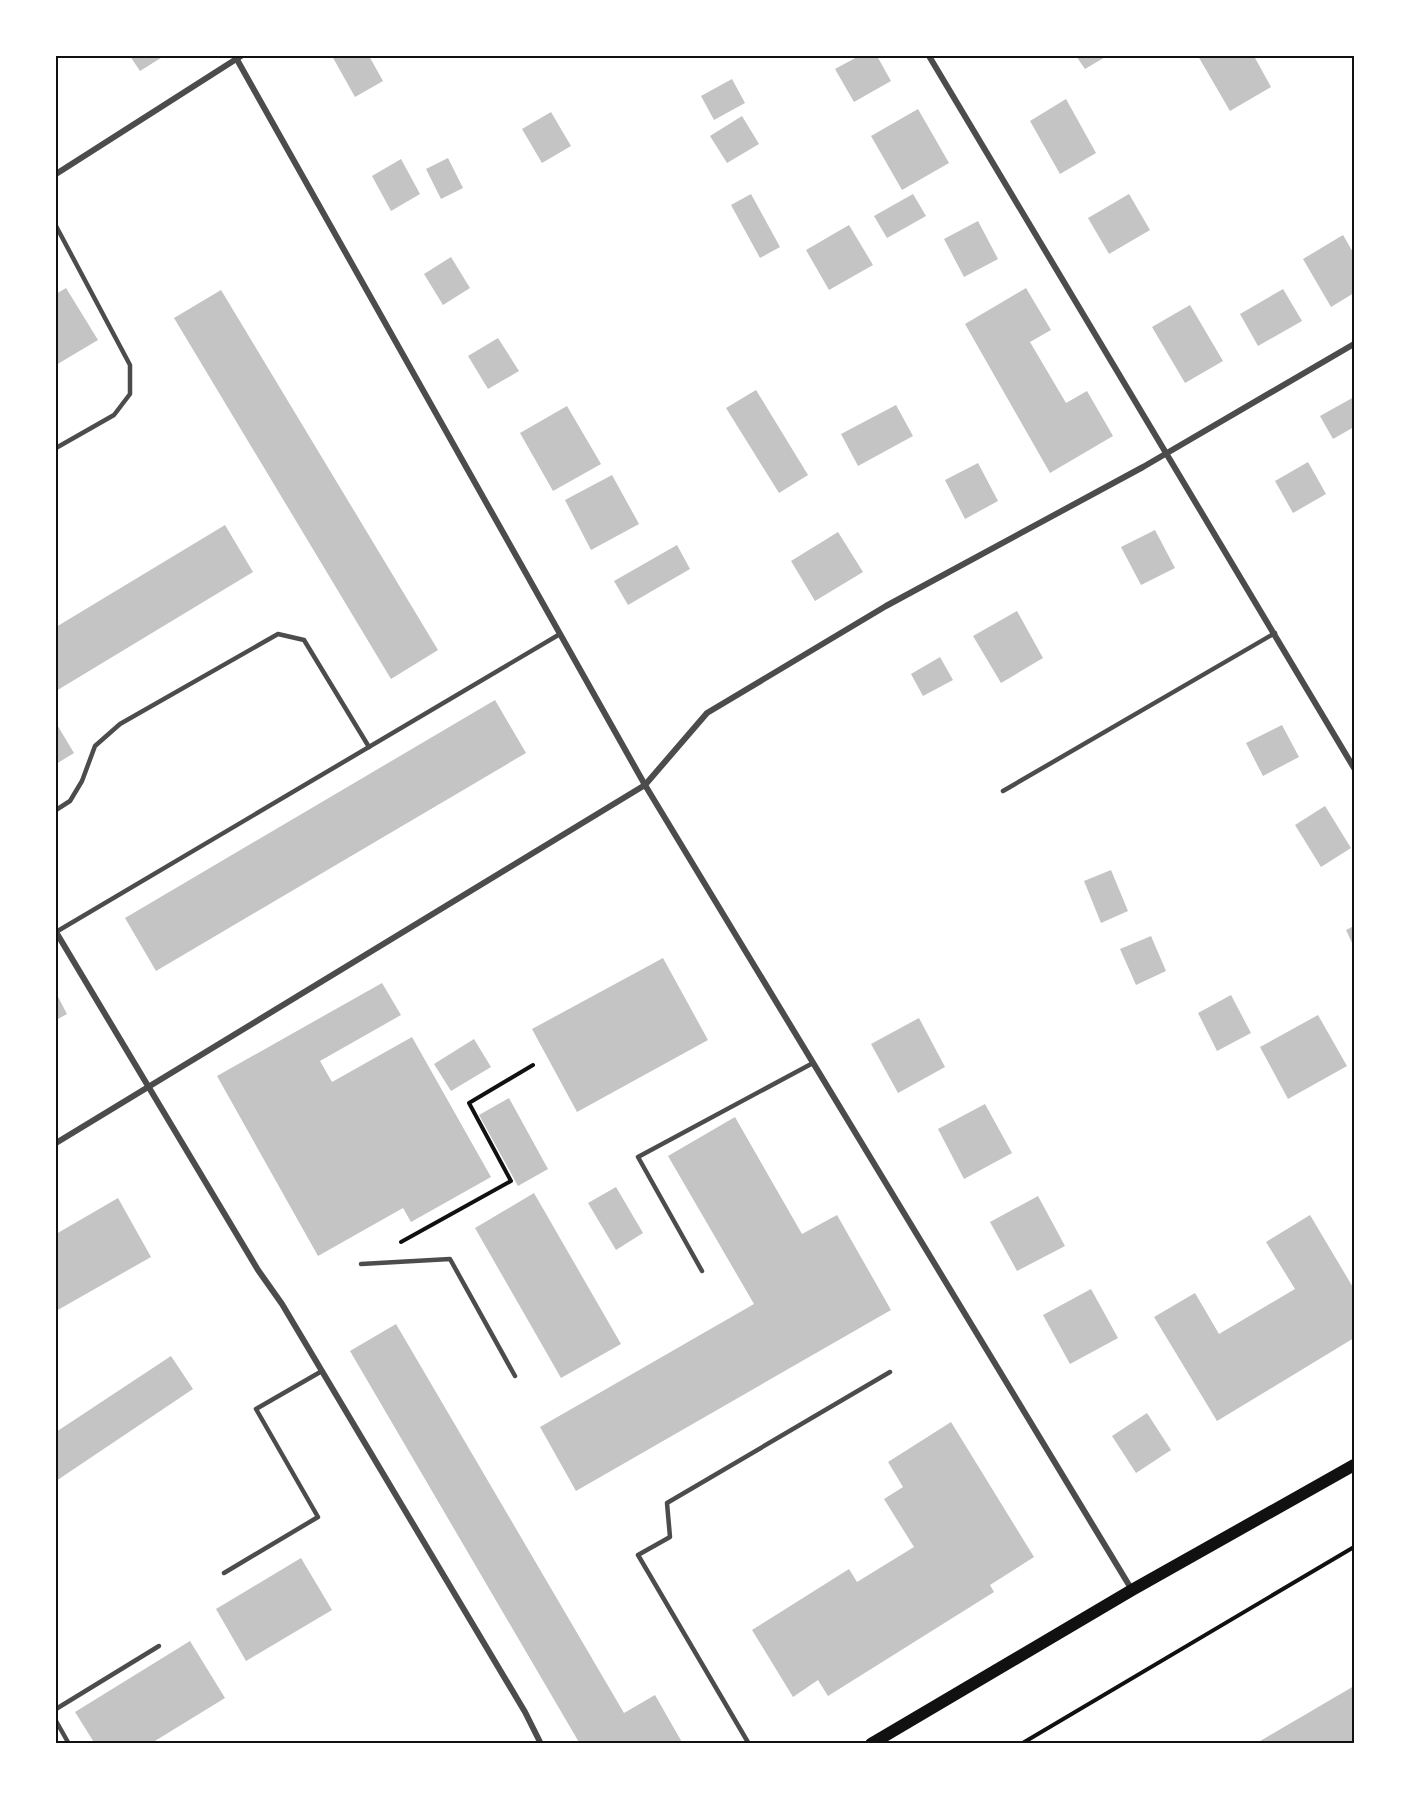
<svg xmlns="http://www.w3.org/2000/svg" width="1410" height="1799" font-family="Rubik,sans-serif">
<rect width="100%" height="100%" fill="#fff"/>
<!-- building -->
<g fill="#c4c4c4">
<polygon points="130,56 164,56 140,71"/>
<polygon points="332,56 369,56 383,81 355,97"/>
<polygon points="859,56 877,56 891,81 854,102 835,69"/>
<polygon points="1076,56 1107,56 1085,69"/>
<polygon points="1198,56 1254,56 1271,87 1230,111"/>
<polygon points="732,79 745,103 714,120 701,96"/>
<polygon points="1066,99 1096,153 1060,174 1030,121"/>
<polygon points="918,109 949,163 902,190 871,136"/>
<polygon points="551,112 571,146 542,163 522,129"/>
<polygon points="742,116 759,144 727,163 710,136"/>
<polygon points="448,158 463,188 441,199 426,169"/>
<polygon points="401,159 420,194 391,211 372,176"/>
<polygon points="751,194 780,247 760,258 731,205"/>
<polygon points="913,194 926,216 887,238 874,216"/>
<polygon points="1129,194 1150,230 1109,254 1088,218"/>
<polygon points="978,221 998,259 964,277 944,239"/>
<polygon points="849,225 873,265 829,290 806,250"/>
<polygon points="1343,235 1354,254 1354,293 1331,307 1303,259"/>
<polygon points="451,257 470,288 443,305 424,274"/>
<polygon points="66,288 98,340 56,365 56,294"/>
<polygon points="1026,288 1051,330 1030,342 1066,403 1087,391 1113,436 1050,473 965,324"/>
<polygon points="1283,289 1302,321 1258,346 1240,314"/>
<polygon points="221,290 438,650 391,679 174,318"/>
<polygon points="1190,305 1223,361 1185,383 1152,327"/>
<polygon points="498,338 519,371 488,389 468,356"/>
<polygon points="756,390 808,475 779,493 726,408"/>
<polygon points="1354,397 1354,427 1333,439 1320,416"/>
<polygon points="896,405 913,436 858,466 841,434"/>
<polygon points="567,406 601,464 553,491 520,433"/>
<polygon points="1308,462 1326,494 1293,513 1275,481"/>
<polygon points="978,463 998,501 965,519 945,480"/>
<polygon points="612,475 639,524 591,550 565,500"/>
<polygon points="225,525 253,572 56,691 56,627"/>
<polygon points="1155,530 1175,568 1141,585 1121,547"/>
<polygon points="838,532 863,572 815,601 791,561"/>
<polygon points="677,545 690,569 628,605 614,581"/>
<polygon points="1017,611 1043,658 1001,683 973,636"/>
<polygon points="940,657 953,680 923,696 911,674"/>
<polygon points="495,700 526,753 156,971 125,918"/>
<polygon points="56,723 74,753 56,764"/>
<polygon points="1282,725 1299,757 1263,776 1246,743"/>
<polygon points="1325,806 1351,848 1321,867 1295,825"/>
<polygon points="1111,870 1128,911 1101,923 1084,881"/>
<polygon points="1354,926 1354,947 1346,930"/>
<polygon points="1151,936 1166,971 1136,985 1120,949"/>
<polygon points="663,958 708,1040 577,1112 532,1029"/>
<polygon points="382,983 401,1015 320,1061 332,1082 412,1037 491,1177 411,1222 403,1208 318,1256 217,1076"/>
<polygon points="56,993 67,1014 56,1020"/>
<polygon points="1231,995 1251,1033 1217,1051 1198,1013"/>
<polygon points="1318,1015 1347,1066 1288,1099 1260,1047"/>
<polygon points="919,1018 945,1067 898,1093 871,1044"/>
<polygon points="474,1039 491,1067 451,1091 434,1064"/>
<polygon points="509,1098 548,1169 518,1186 479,1115"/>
<polygon points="985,1104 1012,1153 964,1179 938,1129"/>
<polygon points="735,1117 802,1234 837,1215 891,1310 576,1491 540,1427 754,1304 668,1156"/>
<polygon points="616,1187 643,1233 616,1250 588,1203"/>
<polygon points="534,1193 621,1344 561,1378 475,1228"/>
<polygon points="1038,1196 1065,1246 1017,1271 990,1222"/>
<polygon points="118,1198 151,1257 56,1311 56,1234"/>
<polygon points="1310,1215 1354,1289 1354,1338 1217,1421 1154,1317 1195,1293 1219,1334 1295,1289 1266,1242"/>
<polygon points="1091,1289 1118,1338 1070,1364 1043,1315"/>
<polygon points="396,1324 624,1713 655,1695 683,1744 580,1744 350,1351"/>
<polygon points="171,1356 193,1389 56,1481 56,1432"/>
<polygon points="1147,1413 1171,1450 1136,1473 1112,1436"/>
<polygon points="951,1422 1034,1557 990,1585 994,1592 828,1696 818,1680 793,1697 752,1630 849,1569 857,1582 914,1547 884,1499 903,1487 888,1462"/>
<polygon points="301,1558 332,1610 246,1661 216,1609"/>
<polygon points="190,1641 225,1698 150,1744 95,1744 75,1712"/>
<polygon points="1354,1686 1354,1744 1255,1744"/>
</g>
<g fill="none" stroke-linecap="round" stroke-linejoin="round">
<!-- path -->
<g stroke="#111" stroke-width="4">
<polyline points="401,1242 511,1181 469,1103 533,1065"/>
<polyline points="1021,1744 1354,1547"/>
</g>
<!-- service -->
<g stroke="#4c4c4c" stroke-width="4.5">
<polyline points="56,226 130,365 130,394 114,415 56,448"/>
<polyline points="1003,791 1275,633"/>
<polyline points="56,810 70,801 82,781 95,746 120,724 278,634 304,640 369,747"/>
<polyline points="56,932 560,634"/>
<polyline points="361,1264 450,1259 515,1376"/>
<polyline points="702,1271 638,1157 813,1063"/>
<polyline points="224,1573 318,1517 256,1409 322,1371"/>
<polyline points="56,1709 159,1646"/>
<polyline points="56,1721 69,1744"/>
<polyline points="749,1744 638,1555 670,1537 667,1503 890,1372"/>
</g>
<!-- minor -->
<g stroke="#4c4c4c" stroke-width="6">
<polyline points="235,56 645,785 1132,1590"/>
<polyline points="929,56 1354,768"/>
<polyline points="56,174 241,56"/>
<polyline points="56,932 258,1270 282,1304 525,1712 541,1744"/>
<polyline points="56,1143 645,785 707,713 886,606 1143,467 1354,344"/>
</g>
<!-- secondary -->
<polyline stroke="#111" stroke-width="12" points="871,1744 1132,1590 1354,1465"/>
</g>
<!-- border -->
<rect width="1410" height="1799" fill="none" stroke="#ffffff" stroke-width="114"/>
<rect x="57" y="57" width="1296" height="1685" fill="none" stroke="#111" stroke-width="2"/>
</svg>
